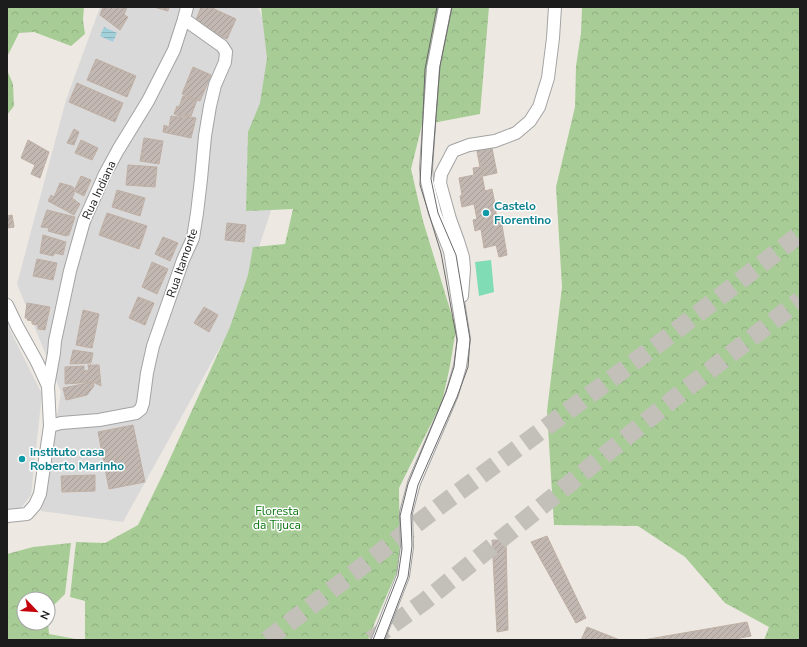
<svg xmlns="http://www.w3.org/2000/svg" width="807" height="647" font-family="'Nunito Sans',sans-serif">
<defs>
<pattern id="forest-crowns" width="20" height="18" patternUnits="userSpaceOnUse"><rect width="20" height="18" fill="#a8cc96"/><path d="M2 6a3 3 0 1 1 6 0M12 15a3 3 0 1 1 6 0" fill="none" stroke="#90af81"/></pattern>
<pattern id="water-rules" width="6" height="5" patternUnits="userSpaceOnUse"><rect width="6" height="5" fill="#a2d0db"/><path d="M0 2.5h6" fill="none" stroke="#8bb2bb"/></pattern>
<pattern id="building-hatch" width="6" height="6" patternUnits="userSpaceOnUse"><rect width="6" height="6" fill="#c2b8b1"/><path d="M-1 1l2-2M0 6l6-6M5 7l2-2" fill="none" stroke="#a69e98"/></pattern>
</defs>
<rect width="100%" height="100%" fill="#ede9e2"/>
<!-- residential -->
<g fill="#dad9d9">
<polygon points="100,7 258,7 271,39 271,211 233,324 123,522 41,511 61,392 17,284 66,100"/>
<polygon points="7,324 42,394 31,495 7,526"/>
</g>
<!-- forest -->
<g fill="url(#forest-crowns)">
<polygon points="7,7 84,7 83,20 85,34 71,46 34,32 19,33 7,57"/>
<polygon points="261,7 489,7 480,114 422,125 411,169 423,221 456,329 450,366 442,402 399,488 400,565 375,622 368,640 85,640 85,601 70,597 76,542 105,543 138,525 162,476 230,327 248,275 253,247 285,244 293,209 246,211 248,132 260,103 267,58"/>
<polygon points="582,7 800,7 800,640 764,640 769,627 725,603 685,557 638,526 554,525 547,411 562,287 556,187 575,107 576,66 581,33"/>
<polygon points="7,70 13,84 14,106 7,115"/>
<polygon points="71,543 65,594 48,611 48,599 24,599 24,623 48,623 48,621 49,634 81,640 7,640 7,554 33,547"/>
</g>
<!-- pitch -->
<polygon fill="#80dcb5" points="491,260 494,292 479,296 475,262"/>
<!-- water -->
<polygon fill="url(#water-rules)" points="104,27 117,33 113,42 100,36"/>
<!-- building -->
<g fill="url(#building-hatch)" stroke="#bfafa4">
<polygon points="103,7 127,7 124,15 128,17 120,30 100,15"/>
<polygon points="154,7 169,7 168,11"/>
<polygon points="201,7 210,7 236,19 227,39 194,25"/>
<polygon points="96,59 136,76 127,97 87,80"/>
<polygon points="193,67 211,75 200,101 182,94"/>
<polygon points="77,83 123,103 115,122 69,102"/>
<polygon points="183,96 197,100 191,116 184,115 181,117 174,114 177,106 179,107"/>
<polygon points="171,116 183,118 184,116 196,118 191,138 163,132 164,125 169,127"/>
<polygon points="74,129 79,132 74,145 67,143"/>
<polygon points="144,138 163,141 159,164 140,161"/>
<polygon points="28,140 49,152 40,178 31,174 35,165 21,158"/>
<polygon points="81,140 98,148 92,160 75,153"/>
<polygon points="491,143 497,173 483,176 482,166 480,167 476,146"/>
<polygon points="128,165 157,167 155,187 126,185"/>
<polygon points="481,167 483,174 482,175 485,191 492,189 495,204 493,204 493,206 495,206 497,220 501,219 507,255 499,257 496,245 484,248 481,229 475,231 473,220 477,219 474,204 462,207 460,196 462,195 459,178 474,175 473,168"/>
<polygon points="81,176 91,180 84,196 74,191"/>
<polygon points="60,183 71,186 74,188 74,194 72,198 80,204 74,215 48,201 51,195 54,197"/>
<polygon points="117,190 145,198 140,216 112,207"/>
<polygon points="47,210 75,217 69,235 66,236 48,231 49,228 41,227"/>
<polygon points="107,213 147,226 139,249 99,235"/>
<polygon points="12,215 14,227 7,228 7,216"/>
<polygon points="227,223 246,225 244,242 225,240"/>
<polygon points="43,235 66,242 63,255 55,253 53,256 40,253"/>
<polygon points="163,237 178,243 170,261 155,254"/>
<polygon points="37,259 57,263 53,280 33,276"/>
<polygon points="152,262 168,269 157,294 142,287"/>
<polygon points="138,297 154,303 145,325 129,318"/>
<polygon points="27,303 50,307 45,330 38,329 38,325 32,324 32,321 27,320 28,318 25,318"/>
<polygon points="204,307 218,315 209,332 194,323"/>
<polygon points="83,310 99,314 92,348 76,345"/>
<polygon points="73,350 93,353 91,363 70,364"/>
<polygon points="88,365 99,365 101,386 93,382 65,384 65,367 84,366 84,371 89,370"/>
<polygon points="93,382 94,386 87,395 66,400 63,388"/>
<polygon points="133,425 145,482 109,489 98,432"/>
<polygon points="95,475 95,491 62,492 61,476"/>
<polygon points="547,536 586,618 576,623 531,542"/>
<polygon points="492,540 506,540 508,630 497,632"/>
<polygon points="747,622 751,636 730,640 643,640"/>
<polygon points="587,627 620,640 581,640"/>
</g>
<g fill="none" stroke-linecap="round" stroke-linejoin="round">
<!-- highway-tunnel -->
<g stroke="#c3c0ba" stroke-width="18" stroke-dasharray="18 9" stroke-linecap="butt">
<polyline points="267,640 441,505 673,333 800,234"/>
<polyline points="371,640 425,601 682,392 800,300"/>
</g>
<defs>
<g id="minor">
<polyline points="462,296 464,269 463,257 458,241 450,219 440,183 441,174 453,151 469,145 495,141 516,133 530,121 539,107 548,78 553,38 555,7"/>
<polyline points="7,305 17,326 37,362 48,386 50,426 40,494 35,505 27,514 7,516"/>
<polyline points="48,386 54,353 55,341 70,271 84,221 105,174 118,150 148,101 174,50 184,19 187,7"/>
<polyline points="50,426 61,423 99,420 136,413 141,409 143,403 147,373 153,346 183,260 193,238 197,213 201,179 205,136 210,106 215,85 225,62 226,52 222,46 184,19"/>
<polyline points="378,640 403,576 407,547 406,513 414,483 442,418 452,394 460,366 464,339 450,251 435,213 427,181 426,168 433,68 445,7"/>
</g>
</defs>
<!-- minor casing -->
<use href="#minor" stroke="#a3a3a3" stroke-width="14"/>
<!-- minor -->
<use href="#minor" stroke="#fff" stroke-width="12"/>
<!-- tram -->
<g stroke="#6a6a6a" stroke-width="1">
<polyline points="373,640 398,576 402,549 400,516 408,484 446,392 454,367 457,340 441,253 420,185 425,69 437,7"/>
<polyline points="384,640 408,577 412,546 411,515 418,485 457,397 468,367 470,339 456,255 438,213 431,179 440,66 452,7"/>
</g>
</g>
<!-- markers -->
<g fill="#0f9aa8" stroke="#fff" stroke-width="1.5">
<circle cx="486" cy="213" r="4"/>
<circle cx="22" cy="459" r="4"/>
</g>
<g text-anchor="middle" dominant-baseline="central" stroke-width="3" stroke-linejoin="round" paint-order="stroke">
<!-- street labels -->
<g font-size="12" fill="#1c1c1c" stroke="#fff">
<text transform="translate(99 190) rotate(-65)">Rua Indiana</text>
<text transform="translate(182 263) rotate(-71)">Rua Itamonte</text>
</g>
<!-- culture labels -->
<g font-size="12" font-weight="bold" fill="#0d838f" stroke="#fff" text-anchor="start">
<text x="494" y="206">Castelo<tspan x="494" dy="14">Florentino</tspan></text>
<text x="30" y="452">instituto casa<tspan x="30" dy="14">Roberto Marinho</tspan></text>
</g>
<!-- park labels -->
<g font-size="12" fill="#0c7711" stroke="#fff">
<text x="277" y="511">Floresta<tspan x="277" dy="14">da Tijuca</tspan></text>
</g>
</g>
<!-- border -->
<rect width="807" height="647" fill="none" stroke="#1c1c1c" stroke-width="16"/>
<!-- north arrow -->
<g transform="translate(36 611) rotate(115)"><circle r="19" fill="#ffffff" stroke="#a4a4a4"/>
<path d="M0-3L7 15L0 10L-7 15Z" fill="#c5030a"/>
<text y="-6" font-size="11" font-weight="bold" text-anchor="middle" fill="#1c1c1c">N</text>
</g>
</svg>
